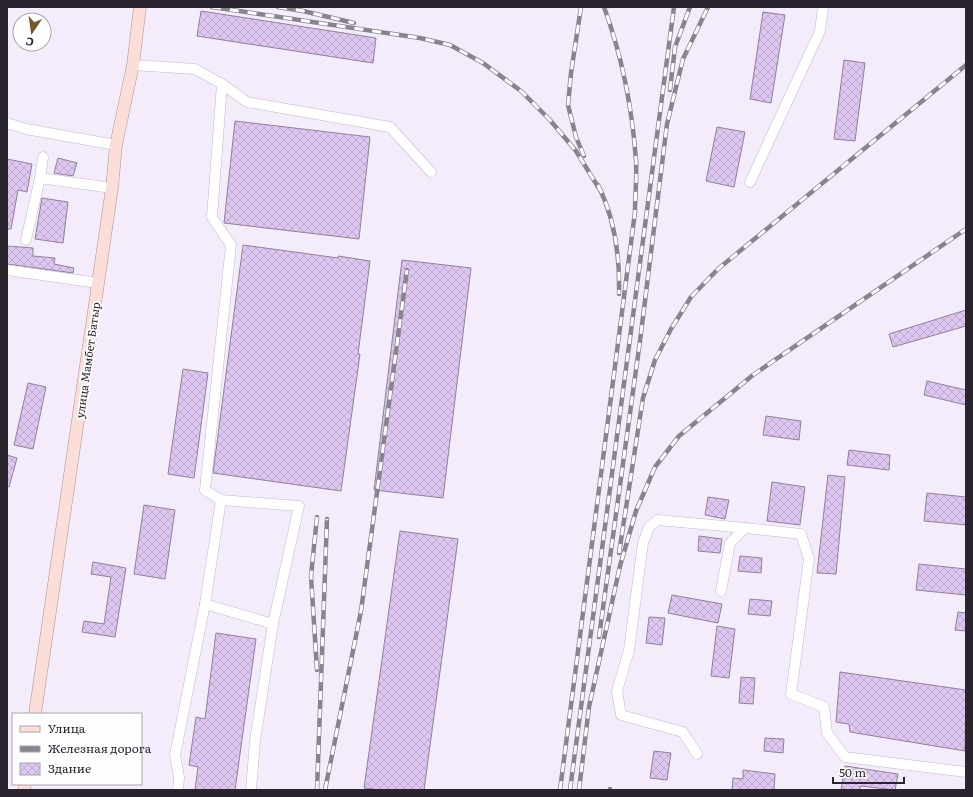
<svg xmlns="http://www.w3.org/2000/svg" width="973" height="797" font-family="Literata,serif">
<defs>
<pattern id="building-cross-hatch" width="8" height="8" patternUnits="userSpaceOnUse"><rect width="8" height="8" fill="#ddc6f0"/><path d="M0 0l8 8M0 8l8-8" fill="none" stroke="#beaace"/></pattern>
</defs>
<rect width="100%" height="100%" fill="#f4ecfb"/>
<!-- building -->
<g fill="url(#building-cross-hatch)" stroke="#8e8198">
<polygon points="201,11 376,38 373,63 197,36"/>
<polygon points="763,12 785,15 771,103 750,99"/>
<polygon points="844,60 865,63 855,141 834,139"/>
<polygon points="235,121 370,137 359,239 224,223"/>
<polygon points="717,127 745,132 734,187 706,181"/>
<polygon points="58,158 77,163 73,176 54,173"/>
<polygon points="7,159 32,164 27,192 18,190 11,229 7,229"/>
<polygon points="42,198 68,202 63,243 35,239"/>
<polygon points="243,245 338,258 338,256 370,261 358,354 360,354 341,491 213,473"/>
<polygon points="7,246 33,248 33,256 55,258 54,264 74,268 73,273 7,264"/>
<polygon points="402,260 471,268 443,498 374,490"/>
<polygon points="966,310 966,326 893,347 889,334"/>
<polygon points="183,369 208,373 194,478 168,474"/>
<polygon points="927,381 966,390 966,405 924,395"/>
<polygon points="28,383 46,387 33,449 14,445"/>
<polygon points="766,416 801,421 799,440 763,435"/>
<polygon points="849,450 890,455 889,470 847,465"/>
<polygon points="7,455 17,458 9,487 7,486"/>
<polygon points="828,475 845,477 836,574 817,573"/>
<polygon points="772,482 805,487 800,525 767,521"/>
<polygon points="927,493 966,497 966,525 924,521"/>
<polygon points="708,497 729,500 725,519 705,515"/>
<polygon points="144,505 175,510 165,579 134,574"/>
<polygon points="400,531 458,539 424,790 380,790 364,788"/>
<polygon points="699,536 722,539 720,553 698,551"/>
<polygon points="740,556 762,558 761,573 738,571"/>
<polygon points="93,562 126,568 115,637 82,632 84,621 104,624 111,577 91,574"/>
<polygon points="919,564 966,569 966,595 916,590"/>
<polygon points="672,595 722,604 718,623 668,613"/>
<polygon points="750,599 772,601 770,616 748,614"/>
<polygon points="958,612 966,613 966,631 955,630"/>
<polygon points="649,617 665,618 662,645 646,643"/>
<polygon points="717,626 735,629 729,678 711,676"/>
<polygon points="216,633 256,639 235,790 195,790 198,767 189,765 196,717 205,719"/>
<polygon points="840,672 966,690 965,751 850,732 849,724 836,722"/>
<polygon points="741,677 755,678 753,704 739,703"/>
<polygon points="765,738 784,739 783,753 764,751"/>
<polygon points="654,751 671,753 667,780 650,778"/>
<polygon points="845,766 898,774 895,790 860,786 860,790 841,790"/>
<polygon points="743,770 775,774 774,790 732,790 733,778 743,779"/>
</g>
<g fill="none" stroke-linecap="round" stroke-linejoin="round">
<defs>
<g id="minor">
<polyline points="133,65 195,69 222,84 247,102 390,127 431,172"/>
<polyline points="222,84 212,217 231,245 205,490 221,500 299,506 273,624"/>
<polyline points="7,123 26,129 116,145"/>
<polyline points="40,178 43,157"/>
<polyline points="750,182 820,31 823,7"/>
<polyline points="26,240 40,178 112,188"/>
<polyline points="7,270 98,283"/>
<polyline points="721,591 730,543 745,528 801,534 809,559 791,694 824,707 827,733 845,757 966,772"/>
<polyline points="205,604 273,624 255,741 251,790"/>
<polyline points="697,754 683,732 621,715 617,691 629,650 643,543 649,527 658,520 745,528"/>
<polyline points="178,790 179,777 175,755 205,604 221,500"/>
</g>
<g id="major">
<polyline points="35,714 112,188 116,145 133,65 140,7"/>
<polyline points="24,790 25,784"/>
</g>
</defs>
<!-- minor casing -->
<use href="#minor" stroke="#c4b7cf" stroke-width="11"/>
<!-- major casing -->
<use href="#major" stroke="#b18f8d" stroke-width="13"/>
<!-- minor -->
<use href="#minor" stroke="#fff" stroke-width="10"/>
<!-- major -->
<use href="#major" stroke="#fcded9" stroke-width="12"/>
<defs>
<g id="rail">
<polyline points="212,7 420,38 450,45 483,63 521,91 550,120 576,151 600,190"/>
<polyline points="278,7 303,11 354,23"/>
<polyline points="581,7 571,73 568,105 576,137 584,156"/>
<polyline points="670,90 675,47 690,7"/>
<path d="M598 185C615 219 620 256 619 294"/>
<polyline points="317,517 311,576 317,670"/>
<polyline points="619,553 643,398 655,360 671,329 691,297 718,269 966,65"/>
<polyline points="599,637 640,341 667,124 683,59 708,7"/>
<polyline points="317,790 327,519"/>
<polyline points="325,790 361,611 407,270"/>
<path d="M560 790 635 212C635 195 637 177 636 160 632 107 622 56 604 7"/>
<polyline points="570,790 674,7"/>
<polyline points="579,790 589,707 620,566 636,511 655,467 679,436 753,375 966,229"/>
<polyline points="610,790 610,789"/>
</g>
</defs>
<!-- rail casing -->
<use href="#rail" stroke="#89838f" stroke-width="4.5"/>
<!-- rail -->
<use href="#rail" stroke="#fdfdfd" stroke-width="3" stroke-dasharray="9" stroke-linecap="butt"/>
</g>
<g text-anchor="middle" dominant-baseline="central" stroke-width="4" stroke-linejoin="round" paint-order="stroke">
<!-- street labels -->
<g font-size="11" fill="#29242e" stroke="#fdfdfd">
<text transform="translate(87 360) rotate(-82)">улица Мамбет Батыр</text>
</g>
</g>
<!-- border -->
<rect width="973" height="797" fill="none" stroke="#29242e" stroke-width="16"/>
<!-- legend -->
<rect x="12" y="713" width="130" height="72" fill="#fdfdfd" stroke="#a8a6aa"/>
<rect x="20" y="726" width="20" height="6" fill="#fcded9" stroke="#a8a6aa"/>
<text x="48" y="733" font-size="12" fill="#29242e">Улица</text>
<rect x="20" y="746" width="20" height="6" fill="#89838f" stroke="#a8a6aa"/>
<text x="48" y="753" font-size="12" fill="#29242e">Железная дорога</text>
<rect x="20" y="763" width="20" height="12" fill="url(#building-cross-hatch)" stroke="#a8a6aa"/>
<text x="48" y="773" font-size="12" fill="#29242e">Здание</text>
<!-- north arrow -->
<g transform="translate(32 32) rotate(193)"><circle r="19" fill="#fdfdfd" stroke="#a8a6aa"/>
<path d="M0-3L7 15L0 10L-7 15Z" fill="#705a2a"/>
<text y="-6" font-size="11" font-weight="bold" text-anchor="middle" fill="#29242e">С</text>
</g>
<!-- scale -->
<path d="M833 777v6h71v-6" fill="none" stroke="#29242e" stroke-width="2"/>
<text x="839" y="777" font-size="12" fill="#29242e" stroke="#fdfdfd" stroke-width="3" paint-order="stroke">50 m</text>
</svg>
